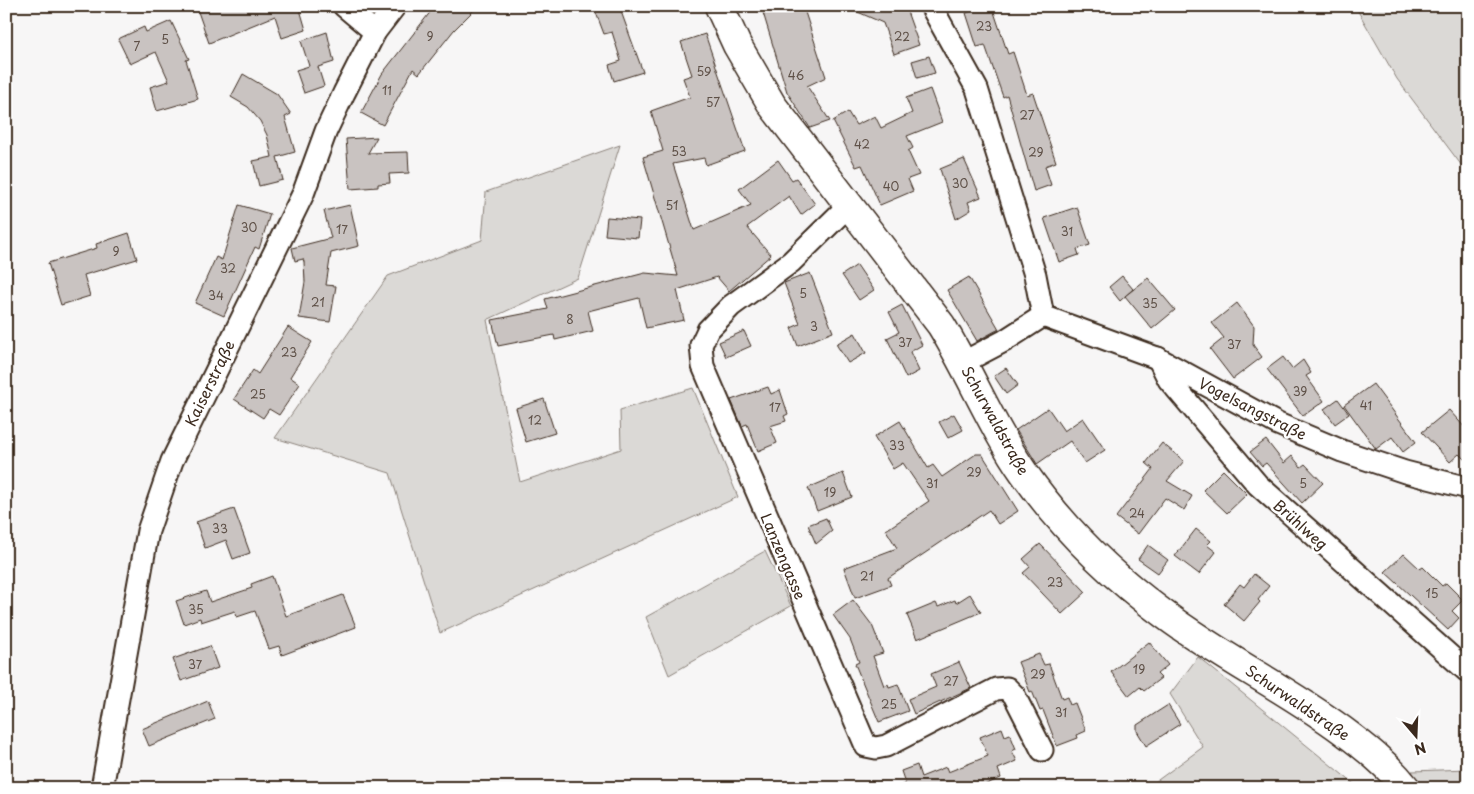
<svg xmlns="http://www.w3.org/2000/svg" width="1474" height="794" font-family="'Playpen Sans',sans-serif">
<rect width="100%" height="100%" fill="#f7f6f6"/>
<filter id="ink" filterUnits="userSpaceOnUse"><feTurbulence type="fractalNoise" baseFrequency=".02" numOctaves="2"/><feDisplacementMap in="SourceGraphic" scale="10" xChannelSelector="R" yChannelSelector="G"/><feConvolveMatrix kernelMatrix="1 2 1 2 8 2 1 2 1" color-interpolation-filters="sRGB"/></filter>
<g filter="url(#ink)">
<!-- green -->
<g fill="#dbd9d6" stroke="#8b827a">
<polygon points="1355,6 1468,6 1468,174 1397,79"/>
<polygon points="620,145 578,278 487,320 520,482 621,449 620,410 693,388 738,497 440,633 390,473 275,438 388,276 482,240 486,192"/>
<polygon points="765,551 791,606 669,675 646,617"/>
<polygon points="1198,657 1359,788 1147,788 1203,747 1170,694"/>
<polygon points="1468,769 1468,788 1420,788 1412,771"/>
</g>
<!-- building -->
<g fill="#c9c3c1" stroke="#3b2a1e">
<polygon points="196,6 299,6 306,30 282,38 275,16 209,43"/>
<polygon points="435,6 478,6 454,30 419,74 413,69 383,125 361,113 382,74"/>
<polygon points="606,6 619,6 643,72 614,81 609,65 621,61 612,32 604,34 595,10"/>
<polygon points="761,6 803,6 826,77 807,86 830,121 810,128 787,92"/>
<polygon points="844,6 905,6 919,45 894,54 883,23"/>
<polygon points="987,6 992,6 1008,54 1013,52 1027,95 1033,93 1056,162 1045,166 1051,185 1034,191 1007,95 1003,97 985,45 977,47 966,13"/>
<polygon points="171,21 189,59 186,60 198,99 157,111 150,87 169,81 156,52 130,64 118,39 144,27 146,32"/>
<polygon points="327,32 334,62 318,67 324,86 304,93 296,70 309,66 301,41"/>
<polygon points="705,34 745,151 706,165 704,158 673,164 694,230 751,205 739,189 778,160 792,180 796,178 815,204 801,215 789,196 747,227 771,255 729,291 717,277 677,290 684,320 646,328 639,298 588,311 593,331 555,340 554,335 498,346 492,320 548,309 545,299 645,273 678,276 643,157 663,151 651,111 690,97 683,78 692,75 681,42"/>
<polygon points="929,56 935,73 917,78 912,61"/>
<polygon points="243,74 277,94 291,114 285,117 295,152 277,157 283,180 259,186 253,161 272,157 267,135 260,121 248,107 231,97"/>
<polygon points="930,89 942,122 907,136 913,148 908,151 919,175 908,179 913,191 880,205 862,165 856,167 833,121 848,112 856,125 875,116 881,128 912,113 906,98"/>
<polygon points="377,137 368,153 408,152 409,173 389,174 390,183 378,184 378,187 350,189 346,139"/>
<polygon points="964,159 981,197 968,202 971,210 956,219 940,169"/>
<polygon points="239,205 270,214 259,249 255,247 224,316 195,303 216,257 222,260"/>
<polygon points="350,205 359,246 331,253 326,285 336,286 330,322 299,318 305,282 304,262 303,259 295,261 292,248 331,238 324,211"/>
<polygon points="1077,207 1090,245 1077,249 1079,255 1059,262 1044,218"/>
<polygon points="607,217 640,220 638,238 605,235"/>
<polygon points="129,233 137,259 84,275 90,296 61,305 48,263 97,248 96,244"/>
<polygon points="857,265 874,290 859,300 842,275"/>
<polygon points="810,273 833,332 798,346 791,328 800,324 784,283"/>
<polygon points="1122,276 1133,289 1120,301 1109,287"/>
<polygon points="969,277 999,329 977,341 947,290"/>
<polygon points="1148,278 1175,310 1152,329 1125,296"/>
<polygon points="1237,303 1254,326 1253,345 1262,357 1233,379 1210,349 1224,338 1212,323"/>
<polygon points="902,305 922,345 910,352 919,371 906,378 887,338 899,332 889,312"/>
<polygon points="288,327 312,342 290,377 300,384 279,415 269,409 263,418 234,399 253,370 258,374"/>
<polygon points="744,331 751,346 726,357 719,342"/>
<polygon points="855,333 866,353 848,363 836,344"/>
<polygon points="1283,357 1292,369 1303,360 1311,373 1306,376 1324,401 1303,416 1267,369"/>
<polygon points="1006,368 1018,385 1006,394 994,376"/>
<polygon points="1373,384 1416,442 1403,452 1392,437 1376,449 1344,405"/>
<polygon points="768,387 771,394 780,390 788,414 784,416 786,421 770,426 777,443 758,451 747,424 742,426 731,400"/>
<polygon points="544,399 555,433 526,442 516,408"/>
<polygon points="1338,399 1349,414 1335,424 1324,409"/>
<polygon points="1048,408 1064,431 1083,418 1105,450 1085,463 1070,441 1037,464 1016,430"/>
<polygon points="1449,410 1468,431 1468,463 1459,454 1450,462 1422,432"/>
<polygon points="954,414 963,430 948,438 939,422"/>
<polygon points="900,421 928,468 933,465 942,477 976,454 982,454 1018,511 998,524 989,510 888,578 891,585 855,598 844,568 897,548 886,530 929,501 903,463 893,469 874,437"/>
<polygon points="1266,440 1284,463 1292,456 1301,467 1305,464 1323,483 1302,503 1266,463 1262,466 1250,452"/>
<polygon points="1162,443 1184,461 1167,481 1192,496 1184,510 1165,498 1138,534 1116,517 1153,469 1146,463"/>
<polygon points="1223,470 1247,494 1227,513 1203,490"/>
<polygon points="843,473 852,497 817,511 808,488"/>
<polygon points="234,509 250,553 233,559 226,540 205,548 196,522"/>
<polygon points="826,518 832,531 816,544 808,525"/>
<polygon points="1196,529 1211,541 1207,545 1216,552 1199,574 1175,556"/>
<polygon points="1040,544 1086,592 1062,614 1023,573 1030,567 1023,559"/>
<polygon points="1148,545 1168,560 1158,573 1138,559"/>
<polygon points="1404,554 1420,569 1423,567 1442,586 1446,583 1463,600 1452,611 1459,618 1448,630 1385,572"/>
<polygon points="1254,574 1269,586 1258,600 1260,602 1244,621 1224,604 1240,584 1244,587"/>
<polygon points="272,576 286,616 343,595 356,627 282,655 279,646 269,649 255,611 237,617 235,611 201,622 200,618 184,624 176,601 206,591 210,602 252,588 251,584"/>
<polygon points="970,594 981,612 917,639 907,615 936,603 938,607 955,600 956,603"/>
<polygon points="853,600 872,625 883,653 873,656 884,686 888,684 889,687 898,684 908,711 879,722 855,664 859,662 850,639 833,615"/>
<polygon points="1149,642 1168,665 1157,674 1161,678 1144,691 1140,687 1129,696 1111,672"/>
<polygon points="210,646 218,668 181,681 173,659"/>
<polygon points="1039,654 1044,665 1049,664 1062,699 1067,697 1070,705 1075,703 1086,731 1077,735 1078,738 1057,746 1043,710 1040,711 1032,691 1030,692 1018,662"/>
<polygon points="959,662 971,688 914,714 908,699 936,687 931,674"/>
<polygon points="208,701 215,719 149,746 142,729"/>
<polygon points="1168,705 1180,724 1146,746 1137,731 1137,725"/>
<polygon points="1002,728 1005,736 1010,734 1016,749 1012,751 1017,761 998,769 1001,778 977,788 897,788 905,783 901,771 917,765 921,777 946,767 948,772 988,756 980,737"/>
</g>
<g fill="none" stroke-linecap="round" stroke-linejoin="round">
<defs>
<g id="minor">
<polyline points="344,6 375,32"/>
<polyline points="931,6 977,89 1035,275 1043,316"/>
<polyline points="849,205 791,262 731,306 708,330 701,345 703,366 866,746 876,748 886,746 996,689 1007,688 1014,695 1042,750"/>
<polyline points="1043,316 1157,358 1278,424 1342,451 1405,472 1468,488"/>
<polyline points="1158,358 1169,380 1258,485 1467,671"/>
<polyline points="964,362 1004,341 1043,316"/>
<polyline points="102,788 148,531 172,461 303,194 326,131 344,93 375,32 395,6"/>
</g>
<path id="secondary" d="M719 6 737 45 772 105 941 325C970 372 993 429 1024 473 1062 527 1112 576 1165 615 1221 657 1285 688 1342 730 1365 747 1388 765 1406 788"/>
</defs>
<!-- minor casing -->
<use href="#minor" stroke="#3b2a1e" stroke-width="25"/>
<!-- secondary casing -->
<use href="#secondary" stroke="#3b2a1e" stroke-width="31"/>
<!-- minor -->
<use href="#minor" stroke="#fff" stroke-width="21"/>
<!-- secondary -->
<use href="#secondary" stroke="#fff" stroke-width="28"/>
</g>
</g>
<g text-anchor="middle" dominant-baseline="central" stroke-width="5" stroke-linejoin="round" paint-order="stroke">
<!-- number labels -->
<g font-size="12" fill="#5e5047">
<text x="984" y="26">23</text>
<text x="430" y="36">9</text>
<text x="902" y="36">22</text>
<text x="165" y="39">5</text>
<text x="137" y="46">7</text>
<text x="704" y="71">59</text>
<text x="796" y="75">46</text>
<text x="387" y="90">11</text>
<text x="713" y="102">57</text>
<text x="1027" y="115">27</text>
<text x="862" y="144">42</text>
<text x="679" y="151">53</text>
<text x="1036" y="152">29</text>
<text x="960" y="183">30</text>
<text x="891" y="186">40</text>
<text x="672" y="205">51</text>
<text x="249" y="227">30</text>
<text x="342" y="229">17</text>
<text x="1067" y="231">31</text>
<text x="116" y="251">9</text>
<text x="228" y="268">32</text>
<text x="803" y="293">5</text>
<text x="216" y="295">34</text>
<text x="318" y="302">21</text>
<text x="1150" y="303">35</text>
<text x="570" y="319">8</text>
<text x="814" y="326">3</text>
<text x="905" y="342">37</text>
<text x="1234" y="344">37</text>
<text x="289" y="352">23</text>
<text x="1300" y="391">39</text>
<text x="258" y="394">25</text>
<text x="1366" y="405">41</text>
<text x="775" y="407">17</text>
<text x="535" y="420">12</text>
<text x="897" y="445">33</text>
<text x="974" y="472">29</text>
<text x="932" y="483">31</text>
<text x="1303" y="483">5</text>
<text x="830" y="492">19</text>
<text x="1137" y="513">24</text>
<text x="220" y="528">33</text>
<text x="867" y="576">21</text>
<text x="1055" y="582">23</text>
<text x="1432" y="593">15</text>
<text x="196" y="609">35</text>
<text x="195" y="664">37</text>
<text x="1139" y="669">19</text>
<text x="1038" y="674">29</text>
<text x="951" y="681">27</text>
<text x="889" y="704">25</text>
<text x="1061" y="712">31</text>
</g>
<!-- street labels -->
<g font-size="15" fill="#3b2a1e" stroke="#fff">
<text transform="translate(209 383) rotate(-64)">Kaiserstraße</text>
<text transform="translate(1253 408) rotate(27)">Vogelsangstraße</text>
<text transform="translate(996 420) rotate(61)">Schurwaldstraße</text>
<text transform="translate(1301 524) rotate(42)">Brühlweg</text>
<text transform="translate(784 556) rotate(67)">Lanzengasse</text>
<text transform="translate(1298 702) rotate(34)">Schurwaldstraße</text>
</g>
</g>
<!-- margin -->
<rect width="1474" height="794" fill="none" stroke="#fff" stroke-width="25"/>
<rect x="12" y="12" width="1449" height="769" fill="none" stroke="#3b2a1e" stroke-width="2" filter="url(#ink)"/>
<!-- north arrow -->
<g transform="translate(1416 736) rotate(161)" stroke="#ffffff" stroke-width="4" paint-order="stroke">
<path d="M0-4L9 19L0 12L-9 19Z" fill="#3b2a1e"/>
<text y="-8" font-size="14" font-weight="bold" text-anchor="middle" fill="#3b2a1e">N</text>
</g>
</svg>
